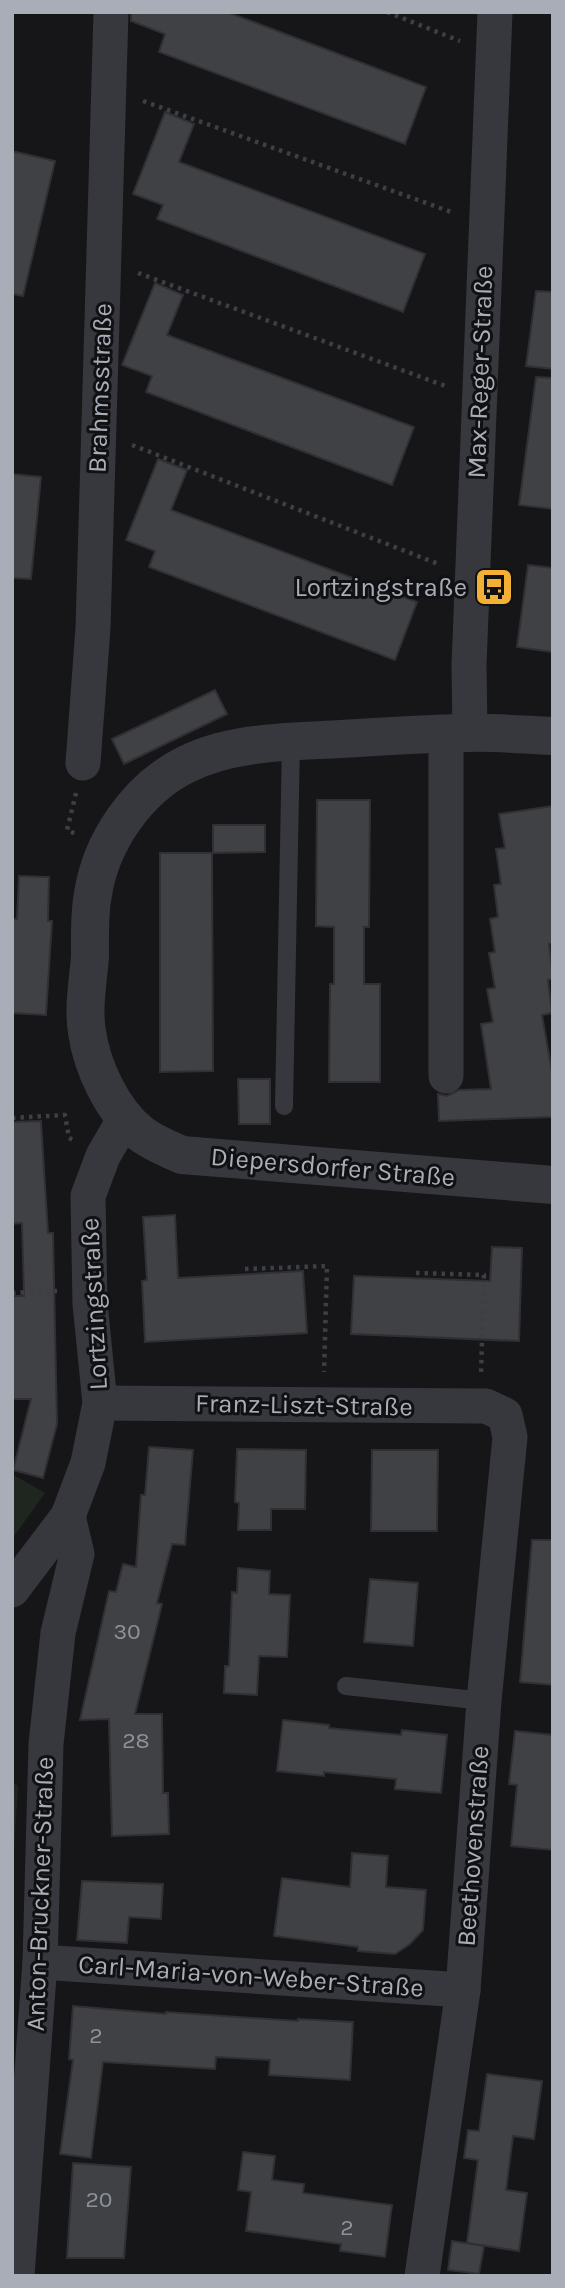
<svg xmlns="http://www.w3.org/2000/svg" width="565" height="2288" font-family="Karla,sans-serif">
<rect width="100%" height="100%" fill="#161618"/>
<!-- green -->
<g fill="#1e261f">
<polygon points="12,1474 45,1493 12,1539"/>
<polygon points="12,1781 18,1786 12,1883"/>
</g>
<!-- building -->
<g fill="#404145" stroke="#303034" stroke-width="2">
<polygon points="131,12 227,12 426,87 405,144 159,52 165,34 131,21"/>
<polygon points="165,112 194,124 179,162 425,254 403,312 157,219 163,205 133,194"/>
<polygon points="12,151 55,161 23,296 12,294"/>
<polygon points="155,283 183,295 167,335 414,427 392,485 146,392 152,376 122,365"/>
<polygon points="536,291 553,292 553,369 526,366"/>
<polygon points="536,377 553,378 553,509 519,505"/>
<polygon points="158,459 187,470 171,510 417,602 395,660 149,567 155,551 126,540"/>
<polygon points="12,474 41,477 31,579 12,578"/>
<polygon points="528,565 553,568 553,652 517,647"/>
<polygon points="215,690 227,714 124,764 112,739"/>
<polygon points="317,800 370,800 369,927 364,927 364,984 380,984 380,1082 329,1082 330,984 334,984 334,927 316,926"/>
<polygon points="553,806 553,943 549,944 553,979 548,980 552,1013 542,1015 553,1078 553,1117 439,1121 438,1094 447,1096 459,1090 491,1089 481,1024 493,1022 487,989 495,988 489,953 495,952 490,919 498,917 494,885 501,884 496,849 505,848 499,814"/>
<polygon points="213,825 265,825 265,852 213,853"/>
<polygon points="160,853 212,853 213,1071 160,1072"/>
<polygon points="19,876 49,877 48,921 52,921 46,1015 12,1013 12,919 17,919"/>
<polygon points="238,1079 270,1079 270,1124 239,1124"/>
<polygon points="41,1121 48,1233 53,1233 57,1424 43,1478 13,1470 31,1399 12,1399 12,1296 24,1296 22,1223 12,1224 12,1122"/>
<polygon points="175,1215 178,1278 303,1271 307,1333 145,1342 142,1281 147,1280 143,1217"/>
<polygon points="492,1247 522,1248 519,1341 351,1334 354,1276 490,1281"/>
<polygon points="149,1447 193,1450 185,1545 172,1544 157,1603 162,1604 135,1714 162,1714 163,1793 168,1793 169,1834 112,1836 109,1719 80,1720 109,1591 116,1592 123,1564 136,1567 141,1495 145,1495"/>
<polygon points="237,1449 306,1450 305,1509 271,1509 271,1530 238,1530 239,1503 235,1502"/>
<polygon points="372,1450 438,1450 437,1531 371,1531"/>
<polygon points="532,1540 553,1540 553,1685 520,1682"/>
<polygon points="238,1568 270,1571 269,1594 290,1595 287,1657 259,1656 257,1695 224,1693 225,1666 229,1666 232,1592 237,1593"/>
<polygon points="370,1579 418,1583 413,1646 364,1642"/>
<polygon points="283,1720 329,1725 329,1728 401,1735 402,1730 447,1735 441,1793 395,1789 396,1779 324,1772 324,1776 277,1771"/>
<polygon points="515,1731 553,1735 553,1850 511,1846 517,1785 509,1784"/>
<polygon points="352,1853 388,1856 386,1887 426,1890 423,1930 410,1944 395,1954 358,1951 358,1947 274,1936 282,1878 350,1887"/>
<polygon points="82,1881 163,1884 161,1919 129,1917 127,1943 77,1940"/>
<polygon points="73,2006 166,2014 166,2012 298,2021 298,2019 353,2022 350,2080 269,2075 270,2060 216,2057 215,2069 103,2062 91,2158 60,2154 73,2060 69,2059"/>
<polygon points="487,2074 542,2081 534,2139 513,2136 506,2190 527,2193 519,2251 467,2243 478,2160 464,2158 468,2130 479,2131"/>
<polygon points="243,2152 275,2156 272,2180 304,2184 303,2193 392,2205 385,2257 340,2251 341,2244 246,2231 251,2192 238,2190"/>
<polygon points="73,2163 131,2167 124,2258 67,2258"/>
<polygon points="452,2241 484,2246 479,2274 448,2270"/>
</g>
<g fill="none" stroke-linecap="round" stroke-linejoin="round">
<!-- path -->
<g stroke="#3d3f44" stroke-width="4.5" stroke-dasharray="3.5 5" stroke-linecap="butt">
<polyline points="387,12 460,41"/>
<polyline points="143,101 454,213"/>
<polyline points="138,273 448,387"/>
<polyline points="132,445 441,565"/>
<polyline points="76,793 67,830 76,834"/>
<polyline points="12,1118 65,1115 69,1138 75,1141"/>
<polyline points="245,1269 327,1266 324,1372"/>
<polyline points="416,1273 484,1275 481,1374"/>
<polyline points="12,1293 57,1291"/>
</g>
<!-- service -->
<g stroke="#37383d" stroke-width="18">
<polyline points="284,1106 291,742"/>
<polyline points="346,1686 484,1701"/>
</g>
<!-- minor -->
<g stroke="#37383d" stroke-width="35">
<polyline points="470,733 469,665 495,12"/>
<polyline points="446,734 446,1076"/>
<polyline points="83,763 93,628 111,12"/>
<polyline points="100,1403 479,1406 486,1406 505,1415 510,1437 484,1701 463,1990 422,2276"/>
<polyline points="12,1590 68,1516 88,1463 100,1403 90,1304 88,1196 103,1156 125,1118"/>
<polyline points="40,1962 463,1990"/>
<polyline points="17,2276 40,1962 46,1744 58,1633 77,1554 68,1516"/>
</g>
<!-- tertiary -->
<path stroke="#37383d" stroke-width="38" d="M553 736C525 735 496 732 468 733 426 733 383 737 341 739 289 742 232 741 185 765 137 789 101 842 93 894 89 914 90 937 90 957 88 981 83 1008 87 1032 92 1067 112 1110 140 1133 153 1143 168 1149 182 1155L553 1185"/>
</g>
<!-- icons -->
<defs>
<symbol id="bus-square" viewBox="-11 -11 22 22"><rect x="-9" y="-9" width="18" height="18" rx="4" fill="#f2b134" stroke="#111113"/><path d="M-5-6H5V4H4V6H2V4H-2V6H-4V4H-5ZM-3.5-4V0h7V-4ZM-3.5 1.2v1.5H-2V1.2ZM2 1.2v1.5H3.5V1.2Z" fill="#111"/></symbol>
</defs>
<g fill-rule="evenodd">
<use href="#bus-square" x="472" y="565" width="44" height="44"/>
</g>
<g text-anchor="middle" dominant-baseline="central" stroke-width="6" stroke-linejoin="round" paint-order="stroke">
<!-- number labels -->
<g font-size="23" fill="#8e929b">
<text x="127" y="1631">30</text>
<text x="136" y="1740">28</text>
<text x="96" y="2035">2</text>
<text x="99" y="2199">20</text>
<text x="347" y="2227">2</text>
</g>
<!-- street labels -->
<g font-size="26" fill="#a8adb8" stroke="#111113">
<text transform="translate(480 372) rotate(-88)">Max-Reger-Straße</text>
<text transform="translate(100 388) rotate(-88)">Brahmsstraße</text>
<text transform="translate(333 1167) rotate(5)">Diepersdorfer Straße</text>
<text transform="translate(94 1304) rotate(-93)">Lortzingstraße</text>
<text transform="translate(304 1405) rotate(1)">Franz-Liszt-Straße</text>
<text transform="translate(473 1846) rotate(-86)">Beethovenstraße</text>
<text transform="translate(40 1894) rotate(-88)">Anton-Bruckner-Straße</text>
<text transform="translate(251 1976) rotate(4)">Carl-Maria-von-Weber-Straße</text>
</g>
<!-- poi labels -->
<g font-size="26" fill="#a8adb8" stroke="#111113" text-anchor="end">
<text x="467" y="587">Lortzingstraße</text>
</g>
</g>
<!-- border -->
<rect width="565" height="2288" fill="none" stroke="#a8adb8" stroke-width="28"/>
</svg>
